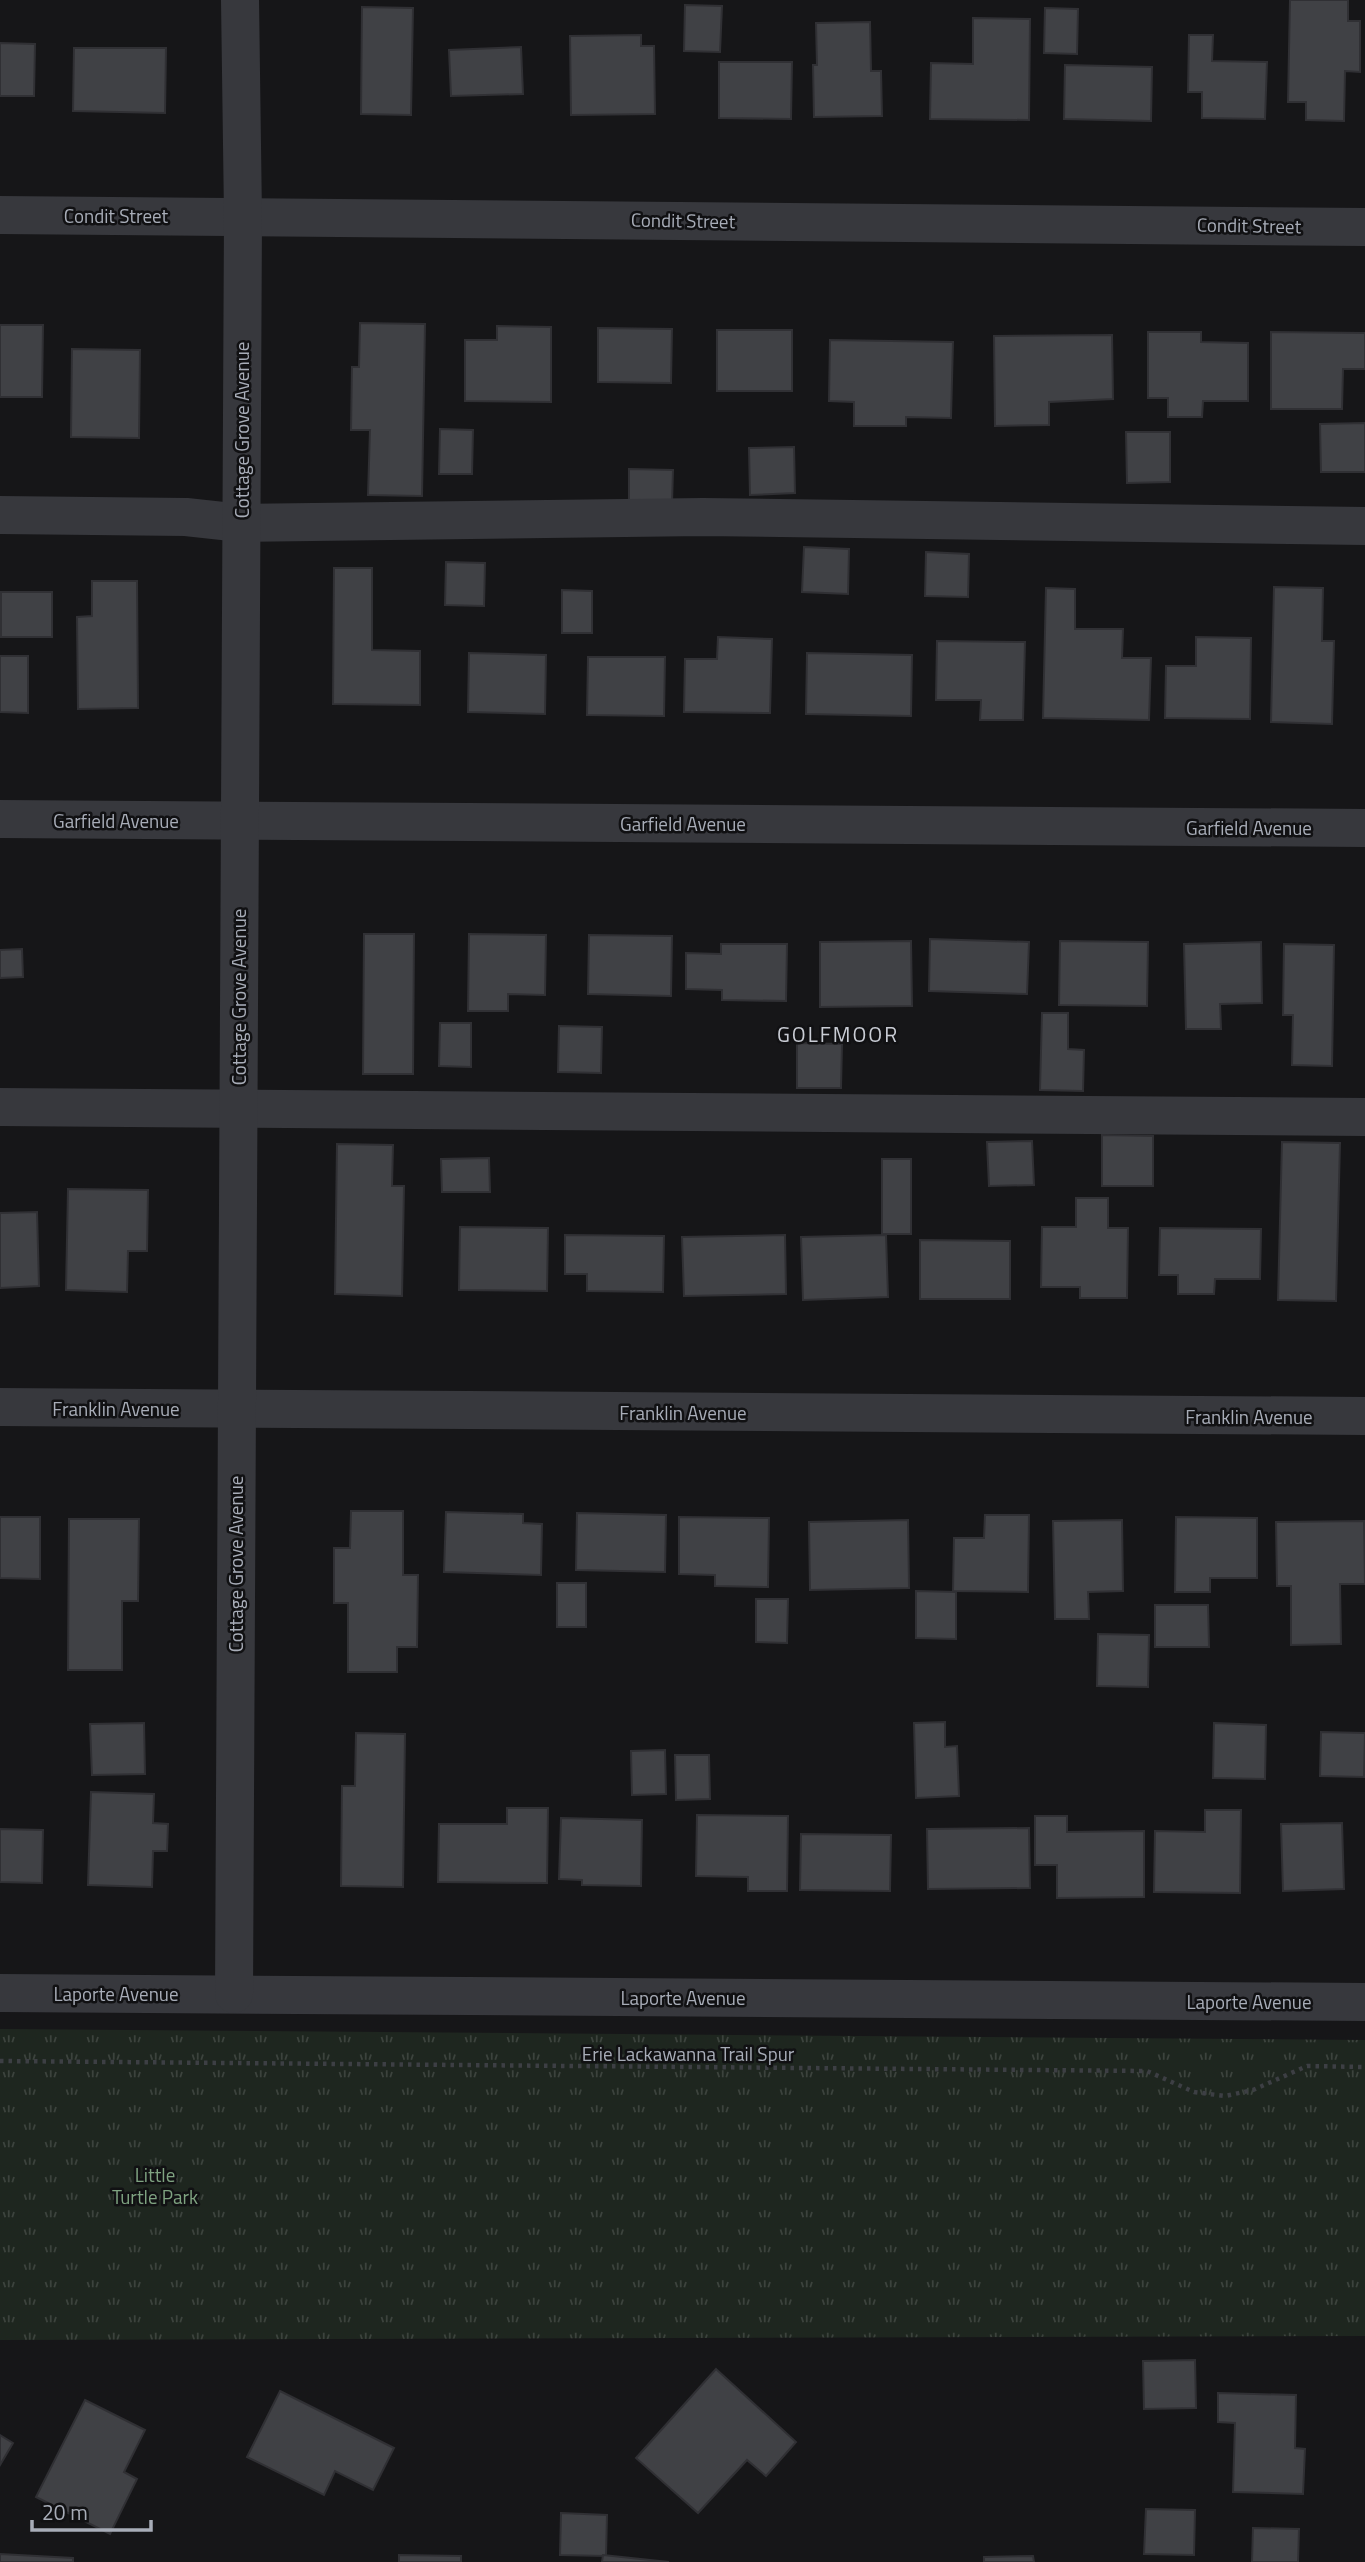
<svg xmlns="http://www.w3.org/2000/svg" width="1365" height="2562" font-family="'Titillium Web',sans-serif">
<defs>
<pattern id="grass-tufts" width="24" height="20" patternUnits="userSpaceOnUse" patternTransform="scale(1.75)"><rect width="24" height="20" fill="#1e261f"/><path d="M3 7l-1-3M5 7V3M7 7l1-3M15 17l-1-3M17 17v-4M19 17l1-3" fill="none" stroke="#3c433d"/></pattern>
</defs>
<rect width="100%" height="100%" fill="#161618"/>
<!-- grass -->
<polygon fill="url(#grass-tufts)" points="0,2029 1365,2040 1365,2336 0,2340"/>
<!-- building -->
<g fill="#404145" stroke="#303034" stroke-width="2">
<polygon points="1290,0 1348,0 1348,21 1360,21 1360,72 1345,71 1344,121 1306,120 1306,102 1288,102"/>
<polygon points="685,5 722,6 720,52 684,51"/>
<polygon points="362,7 413,8 411,115 361,114"/>
<polygon points="1045,8 1078,9 1077,54 1044,53"/>
<polygon points="973,18 1030,19 1029,120 930,119 931,63 973,64"/>
<polygon points="870,22 871,71 881,71 882,116 814,117 813,65 817,65 816,23"/>
<polygon points="641,35 641,46 654,46 655,114 571,115 570,36"/>
<polygon points="1189,35 1213,35 1212,61 1267,62 1265,119 1202,118 1202,92 1188,92"/>
<polygon points="0,43 35,44 34,96 0,96"/>
<polygon points="521,47 523,94 451,96 449,50"/>
<polygon points="74,48 166,48 165,113 73,111"/>
<polygon points="719,62 792,62 791,119 719,118"/>
<polygon points="1065,65 1152,67 1151,121 1064,119"/>
<polygon points="360,323 425,324 422,496 368,495 370,430 351,430 352,367 359,367"/>
<polygon points="0,325 43,325 42,397 0,397"/>
<polygon points="497,326 551,327 551,402 465,401 465,340 497,340"/>
<polygon points="598,328 672,329 671,383 598,382"/>
<rect x="717" y="330" width="75" height="61"/>
<polygon points="1148,332 1201,332 1201,342 1248,343 1248,401 1203,401 1202,417 1168,417 1168,398 1148,398"/>
<polygon points="1271,332 1365,333 1365,369 1343,369 1342,409 1271,409"/>
<polygon points="1112,335 1113,399 1049,402 1049,425 995,426 994,336"/>
<polygon points="830,340 953,342 951,418 906,417 906,426 854,426 854,402 829,401"/>
<polygon points="72,349 140,350 139,438 71,437"/>
<polygon points="1365,423 1365,472 1321,472 1320,424"/>
<polygon points="440,429 473,430 472,474 439,474"/>
<polygon points="1126,432 1170,432 1170,482 1127,483"/>
<polygon points="794,447 795,493 750,495 749,448"/>
<polygon points="629,469 673,470 672,503 629,502"/>
<polygon points="804,547 849,549 848,594 802,592"/>
<polygon points="926,552 969,554 968,597 925,596"/>
<polygon points="446,562 485,563 484,606 445,605"/>
<polygon points="334,568 372,568 372,650 420,651 420,705 333,704"/>
<polygon points="92,581 137,581 138,708 78,709 77,617 92,616"/>
<polygon points="1274,587 1323,588 1322,641 1334,641 1332,724 1271,722"/>
<polygon points="1046,588 1075,589 1075,629 1123,629 1122,658 1151,658 1149,720 1043,718"/>
<polygon points="562,590 592,591 592,633 562,633"/>
<rect x="1" y="592" width="51" height="45"/>
<polygon points="718,637 772,639 770,713 684,712 685,659 717,659"/>
<polygon points="1196,637 1251,638 1250,719 1165,718 1166,666 1196,666"/>
<polygon points="937,641 1025,642 1023,720 980,720 981,700 936,700"/>
<polygon points="469,653 546,655 545,714 468,712"/>
<polygon points="807,653 912,655 911,716 806,714"/>
<polygon points="0,656 28,656 28,713 0,712"/>
<polygon points="588,657 665,657 664,716 587,715"/>
<polygon points="364,934 414,934 413,1074 363,1074"/>
<polygon points="469,934 546,935 545,995 508,994 508,1011 468,1011"/>
<polygon points="589,935 672,936 671,996 588,994"/>
<polygon points="930,939 1029,942 1027,994 929,991"/>
<polygon points="911,941 912,1006 820,1007 820,942"/>
<polygon points="1060,941 1148,942 1147,1006 1059,1005"/>
<polygon points="1261,942 1262,1003 1220,1004 1221,1029 1186,1029 1184,944"/>
<polygon points="721,944 787,944 786,1001 722,1000 722,990 686,989 686,953 721,954"/>
<polygon points="1284,944 1334,945 1332,1066 1292,1065 1293,1015 1283,1015"/>
<polygon points="22,949 23,977 0,978 0,950"/>
<polygon points="1042,1013 1068,1013 1068,1049 1084,1050 1083,1091 1040,1090"/>
<polygon points="440,1023 471,1023 471,1067 439,1066"/>
<polygon points="559,1026 602,1027 601,1073 558,1072"/>
<polygon points="797,1043 842,1044 841,1088 797,1088"/>
<polygon points="1102,1135 1153,1136 1153,1186 1102,1186"/>
<polygon points="1032,1141 1034,1185 989,1186 987,1142"/>
<polygon points="1282,1142 1340,1143 1336,1301 1278,1300"/>
<polygon points="337,1144 393,1145 392,1186 404,1186 402,1296 335,1294"/>
<polygon points="489,1158 490,1192 442,1192 441,1159"/>
<rect x="882" y="1159" width="29" height="75"/>
<polygon points="68,1189 148,1190 147,1251 128,1251 127,1292 66,1290"/>
<polygon points="1076,1198 1108,1198 1108,1228 1128,1228 1127,1298 1080,1298 1080,1287 1041,1287 1042,1227 1076,1227"/>
<polygon points="37,1212 39,1286 0,1288 0,1213"/>
<polygon points="460,1227 548,1228 547,1291 459,1290"/>
<polygon points="1160,1228 1261,1229 1260,1279 1215,1279 1214,1294 1178,1294 1178,1275 1159,1275"/>
<polygon points="565,1235 664,1236 663,1292 587,1291 587,1274 565,1274"/>
<polygon points="785,1235 786,1294 684,1296 682,1237"/>
<polygon points="886,1235 888,1297 803,1300 801,1237"/>
<polygon points="920,1240 1010,1241 1010,1299 920,1299"/>
<polygon points="351,1511 403,1511 403,1575 418,1575 417,1647 397,1647 397,1672 348,1672 348,1603 334,1603 334,1548 350,1548"/>
<polygon points="446,1512 523,1514 523,1523 542,1524 541,1575 444,1572"/>
<polygon points="577,1513 666,1515 665,1572 576,1570"/>
<polygon points="985,1515 1029,1515 1028,1592 953,1591 954,1538 984,1538"/>
<polygon points="0,1517 40,1517 40,1579 0,1578"/>
<polygon points="679,1517 769,1518 768,1587 715,1586 715,1575 679,1574"/>
<polygon points="1176,1517 1257,1518 1257,1578 1210,1578 1210,1592 1175,1592"/>
<polygon points="69,1519 139,1519 138,1601 122,1601 122,1670 68,1670"/>
<polygon points="908,1520 909,1588 810,1590 809,1522"/>
<polygon points="1122,1520 1123,1591 1088,1592 1089,1619 1055,1619 1053,1521"/>
<polygon points="1364,1521 1365,1584 1340,1584 1341,1644 1291,1645 1291,1586 1277,1586 1276,1522"/>
<rect x="557" y="1583" width="29" height="44"/>
<polygon points="916,1591 956,1592 956,1639 916,1638"/>
<polygon points="756,1599 788,1599 787,1643 756,1642"/>
<polygon points="1155,1605 1208,1605 1209,1647 1155,1647"/>
<polygon points="1098,1634 1149,1635 1148,1687 1097,1686"/>
<polygon points="945,1722 945,1747 957,1746 959,1796 916,1798 914,1723"/>
<polygon points="144,1723 145,1774 92,1775 90,1724"/>
<polygon points="1214,1723 1266,1725 1265,1779 1213,1778"/>
<polygon points="1321,1732 1365,1733 1364,1777 1320,1776"/>
<polygon points="356,1733 405,1734 403,1887 341,1886 342,1786 355,1786"/>
<polygon points="665,1750 666,1794 632,1795 631,1751"/>
<polygon points="675,1755 709,1755 710,1799 676,1800"/>
<polygon points="91,1792 154,1794 153,1823 168,1824 167,1851 153,1851 152,1887 88,1885"/>
<polygon points="507,1808 548,1808 547,1883 438,1882 439,1824 507,1824"/>
<polygon points="1205,1810 1241,1810 1240,1893 1154,1892 1155,1831 1205,1832"/>
<polygon points="697,1815 788,1816 787,1891 748,1891 748,1877 696,1876"/>
<polygon points="1035,1816 1067,1816 1067,1832 1144,1831 1144,1897 1057,1898 1057,1865 1035,1865"/>
<polygon points="561,1818 642,1820 641,1886 582,1885 582,1880 559,1879"/>
<polygon points="1342,1823 1344,1889 1283,1891 1281,1824"/>
<polygon points="1029,1828 1030,1888 928,1889 927,1829"/>
<polygon points="0,1829 43,1830 42,1883 0,1882"/>
<polygon points="801,1834 891,1835 890,1891 800,1890"/>
<polygon points="1195,2360 1196,2408 1144,2409 1143,2361"/>
<polygon points="716,2369 796,2442 766,2476 747,2460 698,2513 636,2458"/>
<polygon points="280,2391 394,2448 373,2490 335,2471 324,2495 247,2457"/>
<polygon points="1218,2393 1296,2395 1295,2448 1305,2449 1303,2494 1233,2492 1235,2423 1218,2422"/>
<polygon points="85,2400 145,2430 124,2472 137,2479 110,2534 36,2497"/>
<polygon points="0,2435 13,2443 0,2465"/>
<polygon points="1146,2509 1195,2510 1194,2555 1144,2554"/>
<polygon points="561,2513 607,2515 606,2556 560,2555"/>
<polygon points="1253,2528 1299,2529 1298,2562 1252,2562"/>
<polygon points="0,2554 73,2558 73,2562 0,2562"/>
<polygon points="399,2555 461,2556 461,2562 399,2562"/>
<polygon points="603,2555 669,2562 602,2562"/>
<polygon points="1033,2556 1034,2562 984,2562 984,2557"/>
</g>
<g fill="none" stroke-linecap="round" stroke-linejoin="round">
<!-- path -->
<polyline stroke="#3d3f44" stroke-width="4.5" stroke-dasharray="3.5 5" stroke-linecap="butt" points="0,2061 1147,2071 1194,2092 1225,2096 1253,2090 1307,2066 1365,2067"/>
<!-- minor -->
<g stroke="#37383d" stroke-width="38">
<polyline points="0,215 1365,227"/>
<polyline points="0,515 186,517 241,523 703,517 1365,526"/>
<polyline points="0,819 1365,828"/>
<polyline points="0,1107 1365,1117"/>
<polyline points="0,1407 1365,1416"/>
<polyline points="0,1993 1365,2002"/>
<polyline points="234,1994 243,216 240,0"/>
</g>
</g>
<g text-anchor="middle" dominant-baseline="central" stroke-width="5" stroke-linejoin="round" paint-order="stroke">
<!-- street labels -->
<g font-size="19" fill="#a8adb8" stroke="#111113">
<text x="116" y="215">Condit Street</text>
<text transform="translate(683 220) rotate(1)">Condit Street</text>
<text transform="translate(1249 225) rotate(1)">Condit Street</text>
<text transform="translate(241 430) rotate(-90)">Cottage Grove Avenue</text>
<text x="116" y="820">Garfield Avenue</text>
<text x="683" y="823">Garfield Avenue</text>
<text x="1249" y="827">Garfield Avenue</text>
<text transform="translate(238 997) rotate(-90)">Cottage Grove Avenue</text>
<text x="116" y="1408">Franklin Avenue</text>
<text x="683" y="1412">Franklin Avenue</text>
<text x="1249" y="1416">Franklin Avenue</text>
<text transform="translate(235 1564) rotate(-90)">Cottage Grove Avenue</text>
<text x="116" y="1993">Laporte Avenue</text>
<text x="683" y="1997">Laporte Avenue</text>
<text x="1249" y="2001">Laporte Avenue</text>
<text x="688" y="2053">Erie Lackawanna Trail Spur</text>
</g>
<!-- park labels -->
<g font-size="19" fill="#7fa381" stroke="#111113">
<text x="155" y="2174">Little<tspan x="155" dy="22">Turtle Park</tspan></text>
</g>
<!-- neighbourhood labels -->
<g font-size="21" letter-spacing="2" fill="#c9ccd4" stroke="#111113">
<text x="838" y="1034">GOLFMOOR</text>
</g>
</g>
<!-- scale -->
<path d="M32 2520v10h119v-10" fill="none" stroke="#a8adb8" stroke-width="3.5"/>
<text x="42" y="2520" font-size="21" fill="#a8adb8" stroke="#111113" stroke-width="5" paint-order="stroke">20 m</text>
</svg>
